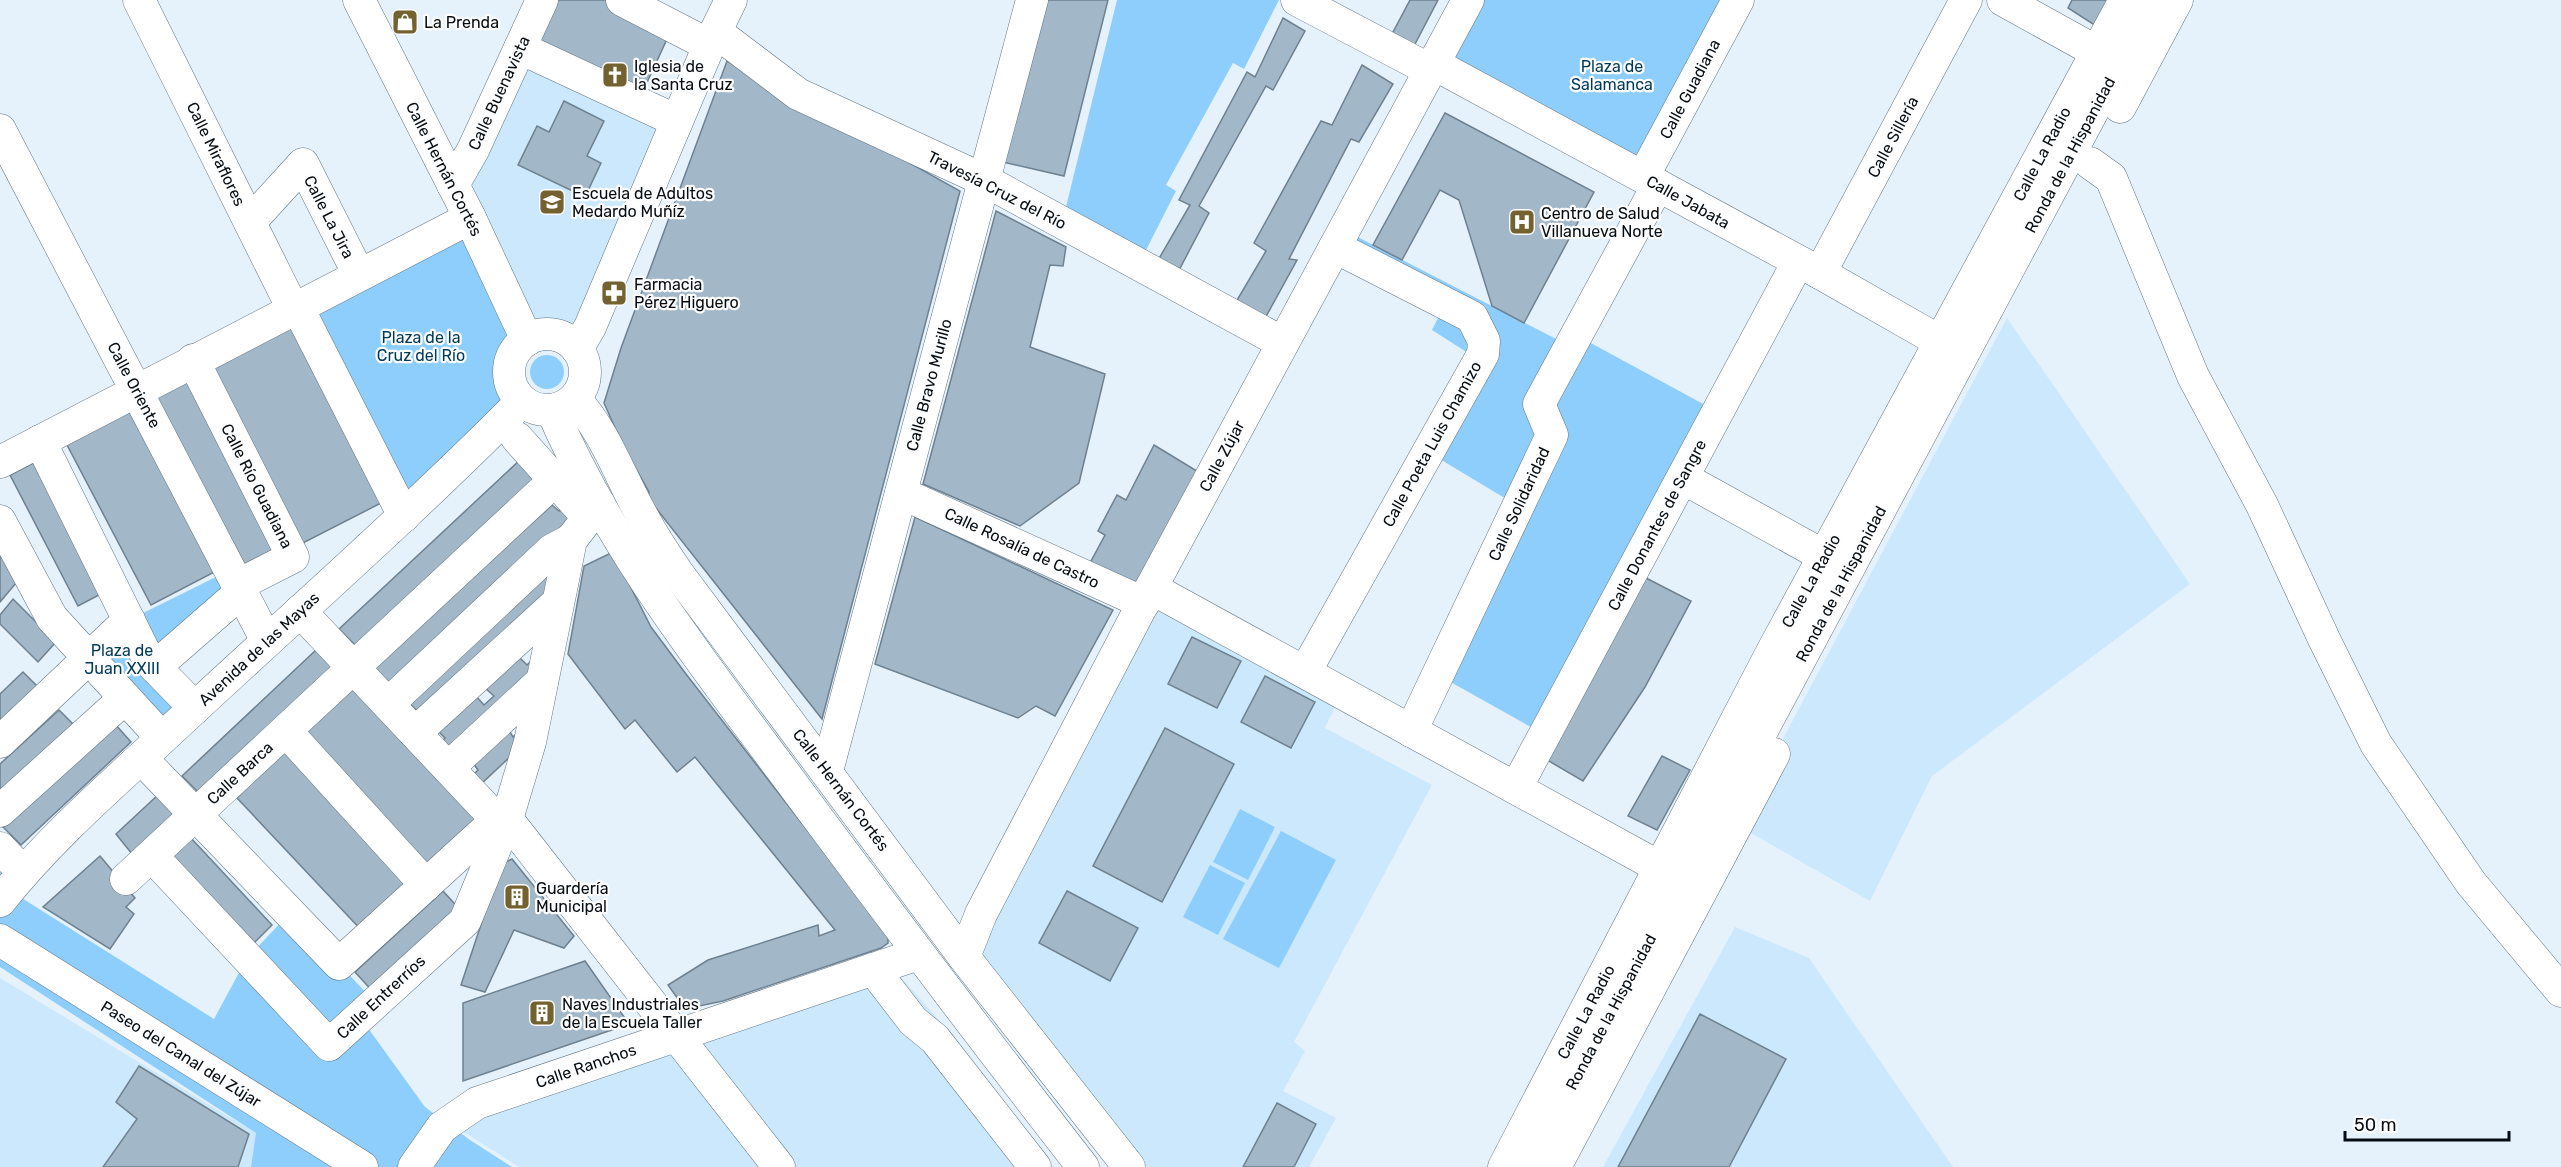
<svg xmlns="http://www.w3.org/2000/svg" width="2561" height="1167" font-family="Rubik,sans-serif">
<rect width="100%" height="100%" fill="#e5f2fc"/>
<!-- built -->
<g fill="#cbe8fd">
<polygon points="520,48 677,121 573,344 563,337 551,334 538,335 453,185"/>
<polygon points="2007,318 2190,584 1932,776 1870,901 1737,825"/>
<polygon points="1144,603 1342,692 1325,728 1432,785 1294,1042 1305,1051 1283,1091 1336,1118 1309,1167 1129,1167 964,957"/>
<polygon points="1735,927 1809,958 1953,1167 1603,1167"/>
<polygon points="898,974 938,1019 1053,1167 519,1167 464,1132 479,1120"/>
<polygon points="0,978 256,1133 299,1167 0,1167"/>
</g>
<!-- green -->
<g fill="#8ecefc">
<polygon points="1117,0 1279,0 1244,69 1233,63 1166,185 1176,191 1139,264 1062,223"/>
<polygon points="1468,0 1738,0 1643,177 1434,64"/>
<path d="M470 218 517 349C508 366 508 379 517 397L404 516 297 306Z"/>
<polygon points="1344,230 1570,346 1576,335 1718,412 1545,735 1438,675 1518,506 1428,452 1479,360 1432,330 1445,304 1335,247"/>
<circle cx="547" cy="372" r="17"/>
<polygon points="230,570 241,592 155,667 195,708 162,738 88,658 129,620"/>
<polygon points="1240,809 1275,827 1248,880 1213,862"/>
<polygon points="1281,831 1336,860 1279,968 1223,939"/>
<polygon points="0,848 9,890 214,1019 247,958 290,913 375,1002 360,1017 425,1107 470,1140 512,1167 251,1167 256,1133 0,967"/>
<polygon points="1210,865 1245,883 1218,935 1183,917"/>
</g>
<!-- building -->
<g fill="#a2b7c7" stroke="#6e8190" stroke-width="1.5">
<polygon points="542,0 622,0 673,26 638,102 520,48"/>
<polygon points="1045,0 1108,0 1064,176 998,161"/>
<polygon points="1410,0 1438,0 1414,46 1392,34"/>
<polygon points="2072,0 2110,0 2096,26 2068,8"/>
<polygon points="1283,18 1305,31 1273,90 1266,86 1199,206 1209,213 1177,274 1157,262 1190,205 1179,200 1247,72 1255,77"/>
<polygon points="727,61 960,191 822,719 648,498 649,492 623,446 604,403 621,348"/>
<polygon points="1362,65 1393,84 1359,142 1351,139 1289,259 1297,260 1263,322 1233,307 1266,251 1254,243 1321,121 1332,125"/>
<polygon points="564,101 604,121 587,156 601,163 585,197 518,165 537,126 549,132"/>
<polygon points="1445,113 1594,192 1524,323 1492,306 1459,200 1440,190 1402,260 1373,245"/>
<polygon points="996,211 1066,247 1063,266 1050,265 1030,347 1105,374 1079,483 1020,526 923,484"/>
<polygon points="293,326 383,502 297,546 206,370"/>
<polygon points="191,378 282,553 245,572 154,397"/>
<polygon points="134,405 224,567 151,605 66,443"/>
<polygon points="1154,445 1210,479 1144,603 1083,576 1105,535 1098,531 1117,495 1126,500"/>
<polygon points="521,459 543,483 362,652 339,629"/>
<polygon points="35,462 101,594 78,606 10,475"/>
<polygon points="552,505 559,511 564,506 577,520 394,689 372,667"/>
<polygon points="915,517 1113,610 1055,716 1036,706 1018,718 875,664"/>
<polygon points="0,549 17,582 0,602"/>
<polygon points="613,552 651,627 686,674 888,934 888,943 881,948 723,1001 685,1009 668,985 708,960 818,925 819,936 835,930 695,757 677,772 635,720 625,729 568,654 584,566"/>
<polygon points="556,558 555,598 426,720 404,698"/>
<polygon points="1646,578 1691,601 1645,687 1583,781 1542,757"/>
<polygon points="13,599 56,642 38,662 0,624 0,615"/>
<polygon points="1192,637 1241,661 1217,708 1168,684"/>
<polygon points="317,649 338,671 203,797 182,776"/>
<polygon points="518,656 527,665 534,658 541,665 444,754 436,748 445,738 439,732 476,696 484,705 494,696 485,688"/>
<polygon points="23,672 42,691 0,731 0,694"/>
<polygon points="1265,676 1315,702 1291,748 1241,722"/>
<polygon points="354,687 484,823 431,872 303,734"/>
<polygon points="59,710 79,730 0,801 0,764"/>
<polygon points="115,724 131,742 21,845 1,825"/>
<polygon points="1165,728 1234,764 1162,902 1093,866"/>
<polygon points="509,730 513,737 519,731 527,741 481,784 474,774 478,770 473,763"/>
<polygon points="286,747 413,888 364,933 237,798"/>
<polygon points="1662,756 1690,770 1657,830 1628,816"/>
<polygon points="160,793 183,817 136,859 116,834"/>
<polygon points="190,837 272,925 252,945 171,859"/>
<polygon points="100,856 135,898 126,907 134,914 110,949 43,907"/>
<polygon points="512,859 574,936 564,948 514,930 485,992 461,985 501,864"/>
<polygon points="443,891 463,913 375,994 355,972"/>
<polygon points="1067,891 1138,928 1110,981 1039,943"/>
<polygon points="585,961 629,1024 463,1081 463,1003"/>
<polygon points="1700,1014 1786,1059 1729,1167 1618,1167"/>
<polygon points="139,1066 249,1134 238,1167 103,1167 137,1119 116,1102"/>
<polygon points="1277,1103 1316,1124 1294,1167 1243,1167"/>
</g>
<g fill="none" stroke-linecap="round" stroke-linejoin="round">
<defs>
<g id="minor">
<polyline points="139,0 293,309"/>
<polyline points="359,0 470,218 527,340"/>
<polyline points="622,0 709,45"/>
<polyline points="1297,0 1430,70"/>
<polyline points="2003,0 2097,52"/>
<polyline points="716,32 798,94 984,180 1283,343"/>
<polyline points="520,48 677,121"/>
<polyline points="1434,64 1820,273 1941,342"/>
<polyline points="2120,107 2177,0"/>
<polyline points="0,130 267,641"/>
<polyline points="2090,163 2111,178 2193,376 2262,505 2324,639 2376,744 2471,883 2561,991"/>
<polyline points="1643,177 1738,0"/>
<polyline points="453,185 473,150 542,0"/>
<polyline points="250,222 303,164 359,275"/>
<polyline points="1820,273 1966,0"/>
<polyline points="297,306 404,516"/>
<circle cx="547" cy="372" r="38"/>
<polyline points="577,349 590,327 711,41 731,0"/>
<polyline points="193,360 293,557 238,585"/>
<path d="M575 399C605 432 619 474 640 512 651 533 664 553 677 572L964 957 1129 1167"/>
<path d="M552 410C609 543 697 656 782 770 881 904 981 1036 1083 1167"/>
<polyline points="517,438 588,517"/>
<polyline points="40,441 149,661 195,708"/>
<polyline points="0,462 470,218"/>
<polyline points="1683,478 1824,556"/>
<polyline points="901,493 1144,603"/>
<polyline points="0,521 52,618 162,738"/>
<polyline points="1151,588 1661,868"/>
<polyline points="300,611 497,820 507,819"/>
<polyline points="155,667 241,592"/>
<polyline points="1305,672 1483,354 1484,341 1472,317 1335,247"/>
<polyline points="388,704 552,550 571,540"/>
<polyline points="286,731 426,885"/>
<polyline points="1411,731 1552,435 1539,404 1658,185"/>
<polyline points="415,733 557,603"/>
<polyline points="0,742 129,620"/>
<polyline points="141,758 339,964 497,820"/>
<polyline points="448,768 542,681"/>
<polyline points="827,771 1032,0"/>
<polyline points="1516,788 1798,262"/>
<polyline points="0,811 125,698"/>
<polyline points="507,819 779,1167"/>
<polyline points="0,848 23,872"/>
<polyline points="152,856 329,1045 465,921 507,819 530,742 571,540 599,504"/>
<polyline points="126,879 555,480"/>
<path d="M0 901C50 838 112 785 170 731 288 621 409 515 522 401"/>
<polyline points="0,940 362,1167"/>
<polyline points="964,957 981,914 1151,588 1468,0"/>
<polyline points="873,969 913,1021 935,1039 1035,1167"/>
<polyline points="414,1167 442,1127 477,1103 918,954"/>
<polyline points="1504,1167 1772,652 2125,0"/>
<polyline points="1529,1167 2152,0"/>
<polyline points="1555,1167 1774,754"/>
</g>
</defs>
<!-- minor casing -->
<use href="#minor" stroke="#627684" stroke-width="33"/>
<!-- minor -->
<use href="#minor" stroke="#fff" stroke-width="32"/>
</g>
<!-- icons -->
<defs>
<symbol id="shop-square" viewBox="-11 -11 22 22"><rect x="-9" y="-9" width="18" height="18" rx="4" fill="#736230" stroke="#fdfdfd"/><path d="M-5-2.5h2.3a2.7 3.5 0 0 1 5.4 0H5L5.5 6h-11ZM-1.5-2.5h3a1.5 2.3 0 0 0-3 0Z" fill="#fff"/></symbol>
<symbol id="church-square" viewBox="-11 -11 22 22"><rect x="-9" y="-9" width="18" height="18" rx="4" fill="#736230" stroke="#fdfdfd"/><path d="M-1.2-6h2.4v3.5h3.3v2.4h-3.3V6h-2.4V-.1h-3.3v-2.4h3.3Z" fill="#fff"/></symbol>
<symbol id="school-square" viewBox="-11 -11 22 22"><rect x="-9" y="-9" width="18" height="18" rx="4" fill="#736230" stroke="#fdfdfd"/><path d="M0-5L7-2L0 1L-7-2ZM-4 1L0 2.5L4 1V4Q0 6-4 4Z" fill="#fff"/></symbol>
<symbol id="hospital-square" viewBox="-11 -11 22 22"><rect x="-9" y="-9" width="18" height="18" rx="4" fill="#736230" stroke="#fdfdfd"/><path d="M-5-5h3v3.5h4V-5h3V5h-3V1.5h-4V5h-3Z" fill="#fff"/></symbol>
<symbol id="pharmacy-square" viewBox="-11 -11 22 22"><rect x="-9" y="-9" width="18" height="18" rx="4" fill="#736230" stroke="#fdfdfd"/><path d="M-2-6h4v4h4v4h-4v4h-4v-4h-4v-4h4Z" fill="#fff"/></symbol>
<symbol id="building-square" viewBox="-11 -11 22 22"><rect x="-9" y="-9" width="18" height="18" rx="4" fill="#736230" stroke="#fdfdfd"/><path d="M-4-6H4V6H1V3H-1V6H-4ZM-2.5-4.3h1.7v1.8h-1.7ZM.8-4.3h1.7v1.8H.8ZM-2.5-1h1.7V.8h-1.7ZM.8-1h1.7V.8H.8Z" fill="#fff"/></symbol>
</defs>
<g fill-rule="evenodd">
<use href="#shop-square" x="390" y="7" width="30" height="30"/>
<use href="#church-square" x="600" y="60" width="30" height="30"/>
<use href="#school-square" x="537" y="187" width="30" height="30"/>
<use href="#hospital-square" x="1507" y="207" width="30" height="30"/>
<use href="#pharmacy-square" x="599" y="278" width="30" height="30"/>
<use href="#building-square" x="502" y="882" width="30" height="30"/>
<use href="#building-square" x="527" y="998" width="30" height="30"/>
</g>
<g text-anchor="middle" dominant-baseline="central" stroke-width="4.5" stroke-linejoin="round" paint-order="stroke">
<!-- poi labels -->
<g font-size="16" fill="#060d12" stroke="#fdfdfd" text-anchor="start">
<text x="424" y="22">La Prenda</text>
<text x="634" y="66">Iglesia de<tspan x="634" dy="18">la Santa Cruz</tspan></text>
<text x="572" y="193">Escuela de Adultos<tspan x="572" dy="18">Medardo Muñíz</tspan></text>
<text x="1541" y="213">Centro de Salud<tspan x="1541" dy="18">Villanueva Norte</tspan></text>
<text x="634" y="284">Farmacia<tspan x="634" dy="18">Pérez Higuero</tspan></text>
<text x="536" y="888">Guardería<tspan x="536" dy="18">Municipal</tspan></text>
<text x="562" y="1004">Naves Industriales<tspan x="562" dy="18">de la Escuela Taller</tspan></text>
</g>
<!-- park labels -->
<g font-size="16" fill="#013a59" stroke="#fdfdfd">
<text x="1612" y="66">Plaza de<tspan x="1612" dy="18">Salamanca</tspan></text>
<text x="421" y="337">Plaza de la<tspan x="421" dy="18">Cruz del Río</tspan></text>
<text x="122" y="650">Plaza de<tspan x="122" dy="18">Juan XXIII</tspan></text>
</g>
<!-- street labels -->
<g font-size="16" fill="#060d12" stroke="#fdfdfd">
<text transform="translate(1690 89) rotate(-62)">Calle Guadiana</text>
<text transform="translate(499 93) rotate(-65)">Calle Buenavista</text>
<text transform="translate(1893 137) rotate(-62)">Calle Sillería</text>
<text transform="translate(216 154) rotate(64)">Calle Miraflores</text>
<text transform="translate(2042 154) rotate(-62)">Calle La Radio</text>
<text transform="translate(2070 155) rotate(-62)">Ronda de la Hispanidad</text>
<text transform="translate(444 169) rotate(63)">Calle Hernán Cortés</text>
<text transform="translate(997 190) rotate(27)">Travesía Cruz del Río</text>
<text transform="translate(1688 202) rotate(29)">Calle Jabata</text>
<text transform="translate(329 217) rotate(63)">Calle La Jira</text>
<text transform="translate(134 385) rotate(62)">Calle Oriente</text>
<text transform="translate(929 385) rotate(-75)">Calle Bravo Murillo</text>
<text transform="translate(1432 444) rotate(-61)">Calle Poeta Luis Chamizo</text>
<text transform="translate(1222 456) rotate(-62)">Calle Zújar</text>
<text transform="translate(257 486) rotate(63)">Calle Río Guadiana</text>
<text transform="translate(1519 504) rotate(-65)">Calle Solidaridad</text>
<text transform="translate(1657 525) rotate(-62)">Calle Donantes de Sangre</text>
<text transform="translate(1022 548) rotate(25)">Calle Rosalía de Castro</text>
<text transform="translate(1811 581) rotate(-61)">Calle La Radio</text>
<text transform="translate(1841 584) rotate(-62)">Ronda de la Hispanidad</text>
<text transform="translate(259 649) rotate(-43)">Avenida de las Mayas</text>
<text transform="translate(240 773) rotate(-43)">Calle Barca</text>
<text transform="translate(841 790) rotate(53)">Calle Hernán Cortés</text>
<text transform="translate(381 997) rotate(-43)">Calle Entrerríos</text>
<text transform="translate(1586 1012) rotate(-62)">Calle La Radio</text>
<text transform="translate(1611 1012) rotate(-62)">Ronda de la Hispanidad</text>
<text transform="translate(181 1054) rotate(32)">Paseo del Canal del Zújar</text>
<text transform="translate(586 1066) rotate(-19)">Calle Ranchos</text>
</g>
</g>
<!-- scale -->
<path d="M2345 1131v9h164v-9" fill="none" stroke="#060d12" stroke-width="3"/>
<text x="2354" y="1131" font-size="18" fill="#060d12" stroke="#fdfdfd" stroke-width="4.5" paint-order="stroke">50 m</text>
</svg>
